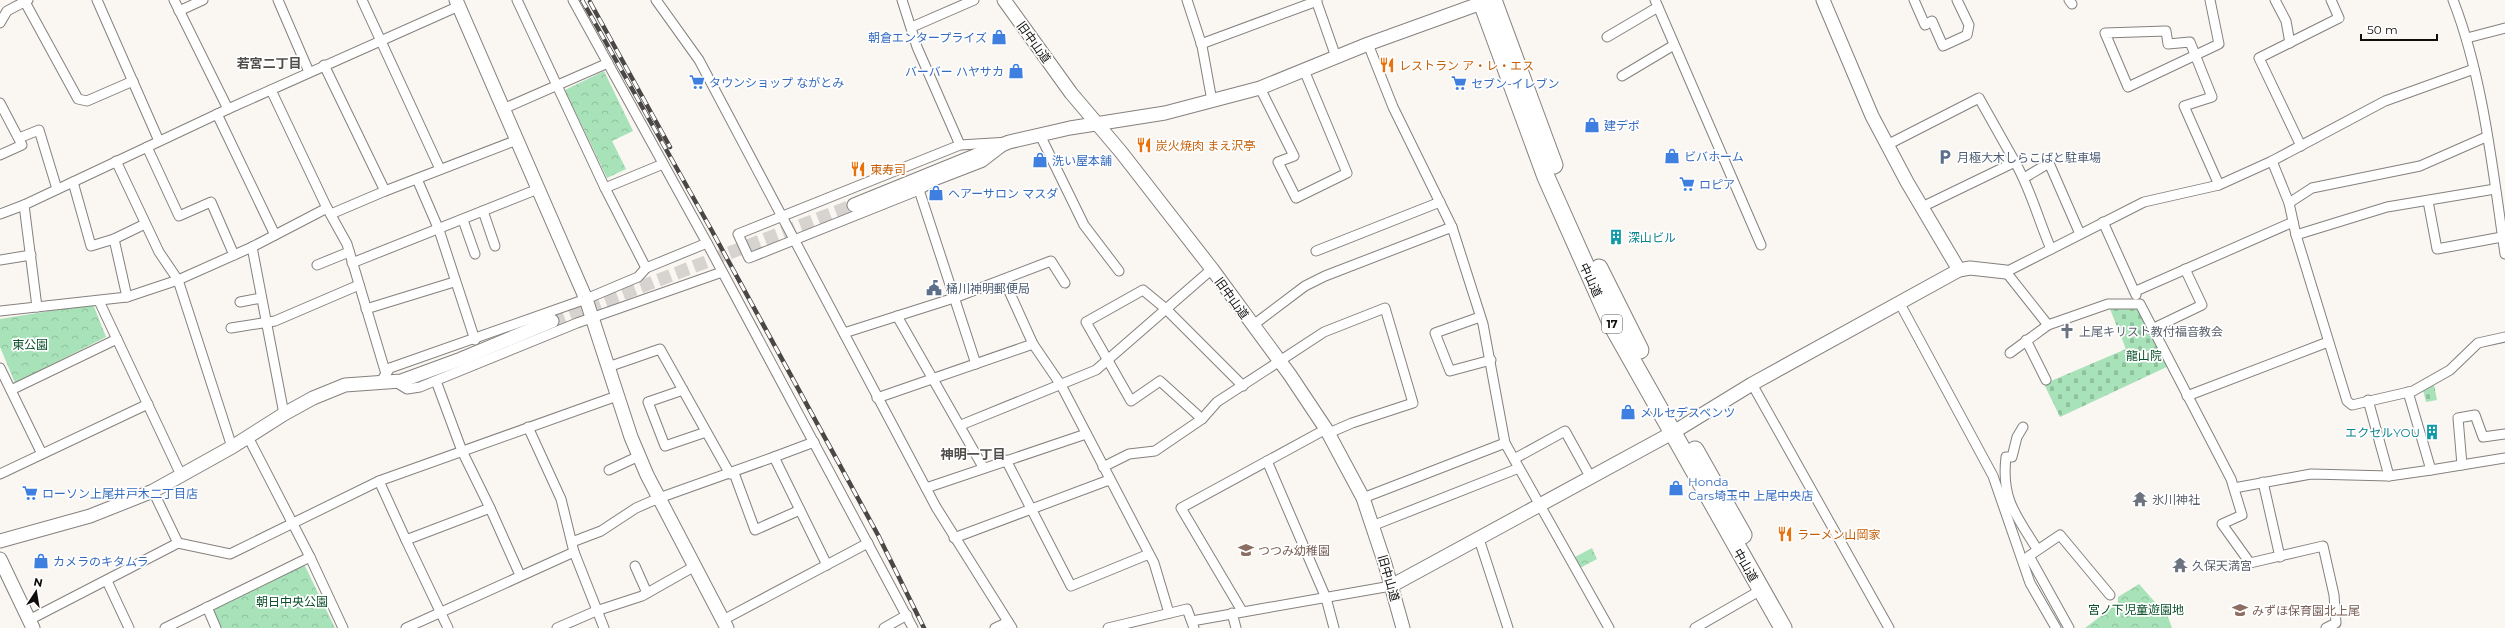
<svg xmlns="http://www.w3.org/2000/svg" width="2505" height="628" font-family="Montserrat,'Noto Sans JP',sans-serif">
<defs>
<pattern id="cemetery-stones" width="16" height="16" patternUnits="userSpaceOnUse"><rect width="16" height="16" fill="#a8e2b8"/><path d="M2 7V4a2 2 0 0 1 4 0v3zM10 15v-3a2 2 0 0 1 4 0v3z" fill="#8fc19d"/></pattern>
<pattern id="park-crowns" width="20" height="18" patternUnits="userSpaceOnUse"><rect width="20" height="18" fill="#a8e2b8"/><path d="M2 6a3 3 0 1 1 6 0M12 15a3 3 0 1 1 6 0" fill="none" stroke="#8fc19d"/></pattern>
</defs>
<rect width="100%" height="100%" fill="#faf6f2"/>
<!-- cemetery -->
<g fill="url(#cemetery-stones)">
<polygon points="2137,303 2171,365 2060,417 2044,384 2126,349 2108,304"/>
<polygon points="2434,385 2437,400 2426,402 2423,390"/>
</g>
<!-- park -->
<g fill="url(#park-crowns)">
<polygon points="604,71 633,131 612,141 626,169 607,178 565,90"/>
<polygon points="93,304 106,337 15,383 0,347 0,319"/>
<polygon points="1592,548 1597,559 1580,568 1575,557"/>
<polygon points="303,566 305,566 335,628 219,628 213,614 214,609"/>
<polygon points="2139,584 2168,617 2172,628 2085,628 2118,603 2118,597"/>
</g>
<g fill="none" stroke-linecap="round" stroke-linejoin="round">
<!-- secondary-tunnel -->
<polyline stroke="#d7d3d0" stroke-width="13" stroke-dasharray="13 6" stroke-linecap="butt" points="552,321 854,205"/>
<defs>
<g id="street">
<polyline points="97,0 159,141"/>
<polyline points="174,0 228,109"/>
<polyline points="278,0 309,72"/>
<polyline points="362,0 440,169"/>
<polyline points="517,0 605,188 646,268"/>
<polyline points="573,0 707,243 913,628"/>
<polyline points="656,0 699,60 936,507 1012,628"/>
<polyline points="902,0 917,47 960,145"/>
<polyline points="1187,0 1202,46 1212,101"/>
<polyline points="1316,0 1336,57"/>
<polyline points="1655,0 1761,245"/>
<polyline points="1914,0 1925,25 1932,21 1943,46 1967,35 1969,25 1957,0"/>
<polyline points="2069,0 2072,4"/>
<polyline points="2210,0 2219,44 2128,87 2105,33 2166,31 2168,44 2190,42 2212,97 2184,106 2219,185"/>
<polyline points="2275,0 2286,21 2290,43"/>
<path d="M2453 0C2483 76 2493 172 2505 254"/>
<polyline points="25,2 78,99 87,101 133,81"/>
<polyline points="179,11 203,0"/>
<polyline points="0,23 7,11 28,0"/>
<polyline points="912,27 974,0"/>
<polyline points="1607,37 1658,7"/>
<polyline points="2467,38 2505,28"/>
<polyline points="1201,44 1317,1"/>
<polyline points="1368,44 1393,107 1452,227 1483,324 1505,443 1609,628"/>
<polyline points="324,65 385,191"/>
<polyline points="1622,76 1674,45"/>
<polyline points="1260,88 1294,156 1278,162 1296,198 1347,173 1304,70"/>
<polyline points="271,90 327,208 347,244 386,374"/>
<polyline points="0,103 22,145 0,155"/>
<polyline points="503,109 608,63"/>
<polyline points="217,114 275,235"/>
<polyline points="1040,135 1084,225 1119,271"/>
<polyline points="19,138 39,130 57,189"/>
<polygon points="1009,142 983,162 934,181 919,190 749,258 738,234 960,145"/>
<polyline points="1887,145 1979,98 2015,162"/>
<polyline points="2301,146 2259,58 2339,18 2331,0"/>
<polyline points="147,147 179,216 211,202 234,255"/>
<polyline points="116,161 159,252 178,280 232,447"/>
<polyline points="2272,161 2289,203 2296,235 2347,401 2352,405 2413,391 2450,370 2478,343 2505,337"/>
<polyline points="2024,178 2049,163 2080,234"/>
<polyline points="417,179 439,230 475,340"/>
<polyline points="73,182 91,246 114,239 145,224"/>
<polyline points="605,188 663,164"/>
<polyline points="919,190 976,364"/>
<polyline points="2428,201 2437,249 2502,237"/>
<polyline points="2289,203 2312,188 2420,166 2486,137"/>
<polyline points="24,205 37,307"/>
<path d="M1922 207 2015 162C2031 190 2038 219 2051 249"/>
<polyline points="483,211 495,246"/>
<polyline points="0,214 24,205 228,109 459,6"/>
<polyline points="331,214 385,191 517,140"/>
<polyline points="463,220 475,254"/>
<polyline points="2103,222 2136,295"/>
<polyline points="2296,235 2387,207 2495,189"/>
<polyline points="114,239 127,297"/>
<polyline points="252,247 284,414"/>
<polyline points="1316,251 1440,202"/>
<polyline points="0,260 31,255"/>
<polyline points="352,263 538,189"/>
<polyline points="317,265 349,252"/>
<polyline points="1004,280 1033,344 1061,385 1154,563 1169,613"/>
<polyline points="2136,291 2293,222"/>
<polyline points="99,301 181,475"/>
<polyline points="240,302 261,298"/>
<polyline points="1899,302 1993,476 2030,583 2056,628"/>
<polyline points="366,309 454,282"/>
<polyline points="0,311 127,297 178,280 252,247 327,208"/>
<polyline points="897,316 983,467"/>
<polyline points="1480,317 1435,333 1450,371 1491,360"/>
<polyline points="1252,326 1305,286 1325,276 1452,227"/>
<polyline points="231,328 275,321 359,285"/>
<polyline points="2152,329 2202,305 2185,269"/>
<polyline points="844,333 954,298 1051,261 1065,283"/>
<polyline points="2026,340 2046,380"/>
<polyline points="2010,353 2048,325"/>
<polyline points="608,367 660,349 730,474"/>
<polyline points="0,368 42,454"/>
<polyline points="381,381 390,368 586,299 638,277 646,268 707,243"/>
<polyline points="394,381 407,389 420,387 577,323 722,272"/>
<polyline points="436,381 462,451 490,508 520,575"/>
<polyline points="1752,384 1889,628"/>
<polyline points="11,390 117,339"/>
<polyline points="683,390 648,402 665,446 706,432"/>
<polyline points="2408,392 2431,470 2505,458"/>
<polyline points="2187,396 2328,342"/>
<polyline points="877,398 1033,344"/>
<polyline points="2368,400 2389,476"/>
<polyline points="1202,419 1160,381 1131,401 1086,322 1143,290 1166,309 1243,386"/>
<polyline points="961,425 1096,370 1212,269"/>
<polyline points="528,427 561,499 574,552 604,628"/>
<path d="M2023 427 2017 437 2012 457H2006C2001 499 2016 515 2037 549"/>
<polyline points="248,437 310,557 343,628"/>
<polyline points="814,442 774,457 827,565"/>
<polyline points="1514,459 1565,431 1591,478"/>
<polyline points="1006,460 1071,586 1149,554"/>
<polyline points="1267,461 1326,598 1334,628"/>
<polyline points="2462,465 2458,418 2475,415 2483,437 2505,434"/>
<polyline points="1103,467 1129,454 1155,451 1202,419 1217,402 1324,332 1385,308 1413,403 1352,423 1329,433"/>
<polyline points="609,470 639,456"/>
<polyline points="734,473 755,530 800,510"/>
<polyline points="0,474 148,404"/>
<polyline points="379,481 406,540 490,508"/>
<polyline points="2263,482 2280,557"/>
<polyline points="926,488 1086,434"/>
<polyline points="2234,488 2311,474 2389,476 2431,470"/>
<polyline points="1363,498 1505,443"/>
<polyline points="1372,526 1519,468"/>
<polyline points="954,538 1109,480"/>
<polyline points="1479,539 1508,628"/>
<polyline points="406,540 448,628"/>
<polyline points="572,542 601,531 636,508 659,498 774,457"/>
<polyline points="178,543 230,554 379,481 617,396"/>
<polyline points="635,566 647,593"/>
<polyline points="107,581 129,628"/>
<polyline points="207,607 216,628"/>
<polyline points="1242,611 1181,508 1326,429"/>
<polyline points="1232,613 1236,628"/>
<polyline points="29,620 178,543 153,491"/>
<polyline points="723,620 868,543"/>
<polyline points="1192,621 1391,586"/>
<polyline points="165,628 310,557"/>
<polyline points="406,628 574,552"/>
<polyline points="557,628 596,611 642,596 695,566"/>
<polyline points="884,628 907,615"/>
<polyline points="995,628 1008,622"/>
<polyline points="1108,628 1187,609 1194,628"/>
<polyline points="1695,628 1761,590"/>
<polyline points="2069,628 2029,556 2060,535 2110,595"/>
<polyline points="2326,628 2336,623 2334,595 2323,546 2250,563 2222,524 2242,515 2231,479 2140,304 2108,304 2048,325 2006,272 2144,202 2219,185 2272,161 2385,101 2474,69"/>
</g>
<g id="secondary">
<polyline points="456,0 586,299 631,437 647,475 727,628"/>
<polyline points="1004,0 1071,93 1121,152 1212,269 1290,375 1326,429 1363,498 1385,564 1403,628"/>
<polyline points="1823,0 1872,116 1907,182 1959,270"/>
<polyline points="854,205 1009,142 1070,128 1165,113 1260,88 1368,44 1490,0"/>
<polyline points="0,541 90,516 153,491 232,447 284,414 313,398 345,385 401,381 461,359 552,321"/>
<polyline points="0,559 33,628"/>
<polyline points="1391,586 1672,433 1752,384 1959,270 1970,268 2006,272"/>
</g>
<g id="highway">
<polyline points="1481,0 1546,177 1612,325 1783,628"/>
<polyline points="1493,0 1554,165"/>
<polyline points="1599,268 1640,350"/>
<polyline points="1695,450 1743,535"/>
</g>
</defs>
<!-- street casing -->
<use href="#street" stroke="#85817e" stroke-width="11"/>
<!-- secondary casing -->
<use href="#secondary" stroke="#85817e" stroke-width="15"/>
<!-- highway casing -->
<use href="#highway" stroke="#85817e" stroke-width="19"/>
<!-- street -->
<use href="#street" stroke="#fff" stroke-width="9"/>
<!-- secondary -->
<use href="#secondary" stroke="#fff" stroke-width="13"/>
<!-- highway -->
<use href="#highway" stroke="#fff" stroke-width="17"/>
<defs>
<g id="rail">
<polyline points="582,0 712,231 878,535 924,628"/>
<polyline points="590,2 670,147"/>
</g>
</defs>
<!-- rail casing -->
<use href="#rail" stroke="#4a4846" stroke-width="4.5"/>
<!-- rail -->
<use href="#rail" stroke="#fff" stroke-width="3" stroke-dasharray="9" stroke-linecap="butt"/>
</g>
<!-- icons -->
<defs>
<symbol id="shop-bare" viewBox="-9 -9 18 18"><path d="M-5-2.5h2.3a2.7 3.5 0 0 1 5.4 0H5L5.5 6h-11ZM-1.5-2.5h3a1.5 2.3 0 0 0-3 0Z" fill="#3f7fe0" stroke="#fff" stroke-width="2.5" paint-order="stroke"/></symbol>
<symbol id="restaurant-bare" viewBox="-9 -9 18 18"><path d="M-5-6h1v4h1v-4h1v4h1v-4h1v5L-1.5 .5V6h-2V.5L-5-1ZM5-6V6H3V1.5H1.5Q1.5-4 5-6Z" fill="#e8710a" stroke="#fff" stroke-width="2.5" paint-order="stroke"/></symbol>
<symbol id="supermarket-bare" viewBox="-9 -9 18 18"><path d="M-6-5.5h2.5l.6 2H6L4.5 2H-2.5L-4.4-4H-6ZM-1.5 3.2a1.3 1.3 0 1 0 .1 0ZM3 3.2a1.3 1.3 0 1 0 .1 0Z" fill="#3f7fe0" stroke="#fff" stroke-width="2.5" paint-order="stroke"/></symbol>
<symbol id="parking-bare" viewBox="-9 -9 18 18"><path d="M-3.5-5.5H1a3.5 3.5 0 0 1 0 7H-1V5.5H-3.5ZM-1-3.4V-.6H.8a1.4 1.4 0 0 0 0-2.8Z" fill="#5c6f8a" stroke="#fff" stroke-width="2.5" paint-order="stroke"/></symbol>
<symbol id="building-bare" viewBox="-9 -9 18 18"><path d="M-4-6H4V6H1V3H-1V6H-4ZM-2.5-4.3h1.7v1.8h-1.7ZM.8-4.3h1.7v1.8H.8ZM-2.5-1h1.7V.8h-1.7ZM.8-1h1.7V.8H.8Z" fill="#0f9aa8" stroke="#fff" stroke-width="2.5" paint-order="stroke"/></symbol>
<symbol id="civic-bare" viewBox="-9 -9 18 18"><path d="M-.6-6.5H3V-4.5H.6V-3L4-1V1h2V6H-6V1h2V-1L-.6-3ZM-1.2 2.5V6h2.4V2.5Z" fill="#5c6f8a" stroke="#fff" stroke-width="2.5" paint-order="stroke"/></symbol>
<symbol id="church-bare" viewBox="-9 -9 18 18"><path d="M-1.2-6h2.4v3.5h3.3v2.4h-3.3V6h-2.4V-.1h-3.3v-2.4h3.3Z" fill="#6b7280" stroke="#fff" stroke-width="2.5" paint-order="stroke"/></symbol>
<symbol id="temple-bare" viewBox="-9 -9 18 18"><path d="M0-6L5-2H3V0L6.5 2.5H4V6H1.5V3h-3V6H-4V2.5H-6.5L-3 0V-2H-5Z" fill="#6b7280" stroke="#fff" stroke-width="2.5" paint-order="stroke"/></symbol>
<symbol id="school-bare" viewBox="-9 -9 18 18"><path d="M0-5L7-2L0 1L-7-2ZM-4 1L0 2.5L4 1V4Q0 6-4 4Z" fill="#8d6e63" stroke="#fff" stroke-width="2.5" paint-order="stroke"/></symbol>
</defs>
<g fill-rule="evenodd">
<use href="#shop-bare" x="988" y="26" width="22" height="22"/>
<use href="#restaurant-bare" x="1376" y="54" width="22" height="22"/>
<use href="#shop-bare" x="1005" y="60" width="22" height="22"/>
<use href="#supermarket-bare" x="686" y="71" width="22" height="22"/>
<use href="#supermarket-bare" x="1448" y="72" width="22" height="22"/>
<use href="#shop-bare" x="1581" y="114" width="22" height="22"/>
<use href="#restaurant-bare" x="1133" y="134" width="22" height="22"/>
<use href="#shop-bare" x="1661" y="145" width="22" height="22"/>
<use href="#parking-bare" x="1934" y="146" width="22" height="22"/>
<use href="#shop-bare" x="1029" y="149" width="22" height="22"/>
<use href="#restaurant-bare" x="847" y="158" width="22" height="22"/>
<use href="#supermarket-bare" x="1676" y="173" width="22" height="22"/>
<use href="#shop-bare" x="925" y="182" width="22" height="22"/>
<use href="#building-bare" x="1605" y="226" width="22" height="22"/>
<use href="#civic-bare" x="923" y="277" width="22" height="22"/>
<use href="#church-bare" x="2056" y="320" width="22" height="22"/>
<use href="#shop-bare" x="1617" y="401" width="22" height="22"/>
<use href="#building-bare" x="2421" y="421" width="22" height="22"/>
<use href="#shop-bare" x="1665" y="477" width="22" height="22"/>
<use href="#supermarket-bare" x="19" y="482" width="22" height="22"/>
<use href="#temple-bare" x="2129" y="488" width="22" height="22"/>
<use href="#restaurant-bare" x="1774" y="523" width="22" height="22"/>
<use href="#school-bare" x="1235" y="539" width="22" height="22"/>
<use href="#shop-bare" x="30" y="550" width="22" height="22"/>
<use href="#temple-bare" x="2169" y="554" width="22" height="22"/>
<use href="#school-bare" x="2229" y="599" width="22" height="22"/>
</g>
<g text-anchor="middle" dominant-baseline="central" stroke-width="3.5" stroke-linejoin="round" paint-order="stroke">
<!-- shield labels -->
<rect fill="#fff" stroke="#575655" stroke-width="1" x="1602" y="315" width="20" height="18" rx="3"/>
<g font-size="11" font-weight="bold" fill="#0f0e0c">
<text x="1612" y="324">17</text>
</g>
<!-- shop labels -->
<g font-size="12" fill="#366cbe" stroke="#fff" text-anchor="start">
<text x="987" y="37" text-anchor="end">朝倉エンタープライズ</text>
<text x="1004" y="71" text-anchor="end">バーバー ハヤサカ</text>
<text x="709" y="82">タウンショップ ながとみ</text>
<text x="1471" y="83">セブン-イレブン</text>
<text x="1604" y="125">建デポ</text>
<text x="1684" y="156">ビバホーム</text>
<text x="1052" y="160">洗い屋本舗</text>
<text x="1699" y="184">ロピア</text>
<text x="948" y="193">ヘアーサロン マスダ</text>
<text x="1640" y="412">メルセデスベンツ</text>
<text x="1688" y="481">Honda<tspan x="1688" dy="14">Cars埼玉中 上尾中央店</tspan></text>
<text x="42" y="493">ローソン上尾井戸木二丁目店</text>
<text x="53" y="561">カメラのキタムラ</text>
</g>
<!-- street labels -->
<g font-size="12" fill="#0f0e0c" stroke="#fff">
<text transform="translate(1034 42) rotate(54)">旧中山道</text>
<text transform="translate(1591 280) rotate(65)">中山道</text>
<text transform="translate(1232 298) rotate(54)">旧中山道</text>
<text transform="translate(1746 565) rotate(60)">中山道</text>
<text transform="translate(1389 578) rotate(74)">旧中山道</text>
</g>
<!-- food labels -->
<g font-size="12" fill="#c56008" stroke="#fff" text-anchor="start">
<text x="1399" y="65">レストラン ア・レ・エス</text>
<text x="1156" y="145">炭火焼肉 まえ沢亭</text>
<text x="870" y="169">東寿司</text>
<text x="1797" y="534">ラーメン山岡家</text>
</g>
<!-- service labels -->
<g font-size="12" fill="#4e5e75" stroke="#fff" text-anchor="start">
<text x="1957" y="157">月極大木しらこばと駐車場</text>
<text x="946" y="288">桶川神明郵便局</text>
</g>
<!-- culture labels -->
<g font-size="12" fill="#0d838f" stroke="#fff" text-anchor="start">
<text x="1628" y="237">深山ビル</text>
<text x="2420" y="432" text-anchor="end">エクセルYOU</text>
</g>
<!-- worship labels -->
<g font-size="12" fill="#5b616d" stroke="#fff" text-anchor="start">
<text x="2079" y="331">上尾キリスト教付福音教会</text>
<text x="2152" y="499">氷川神社</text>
<text x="2192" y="565">久保天満宮</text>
</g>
<!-- park labels -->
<g font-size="12" fill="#0b512a" stroke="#fff">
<text x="30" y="344">東公園</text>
<text x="2144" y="355">龍山院</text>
<text x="292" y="601">朝日中央公園</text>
<text x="2136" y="609">宮ノ下児童遊園地</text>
</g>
<!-- education labels -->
<g font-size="12" fill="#785e54" stroke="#fff" text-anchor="start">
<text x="1258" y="550">つつみ幼稚園</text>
<text x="2252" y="610">みずほ保育園北上尾</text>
</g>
<!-- neighbourhood labels -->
<g font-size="13" font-weight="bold" fill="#504d4a" stroke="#fff">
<text x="269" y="63">若宮二丁目</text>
<text x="973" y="454">神明一丁目</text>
</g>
</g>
<!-- north arrow -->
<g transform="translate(36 592) rotate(12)" stroke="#ffffff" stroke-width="3" paint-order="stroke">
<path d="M0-3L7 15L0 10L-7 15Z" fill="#0f0e0c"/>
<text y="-6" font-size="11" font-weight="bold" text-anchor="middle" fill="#0f0e0c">N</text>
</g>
<!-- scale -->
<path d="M2361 34v6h76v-6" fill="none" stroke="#0f0e0c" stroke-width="2"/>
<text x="2367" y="34" font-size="12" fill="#0f0e0c" stroke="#ffffff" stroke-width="3" paint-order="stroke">50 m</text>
</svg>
